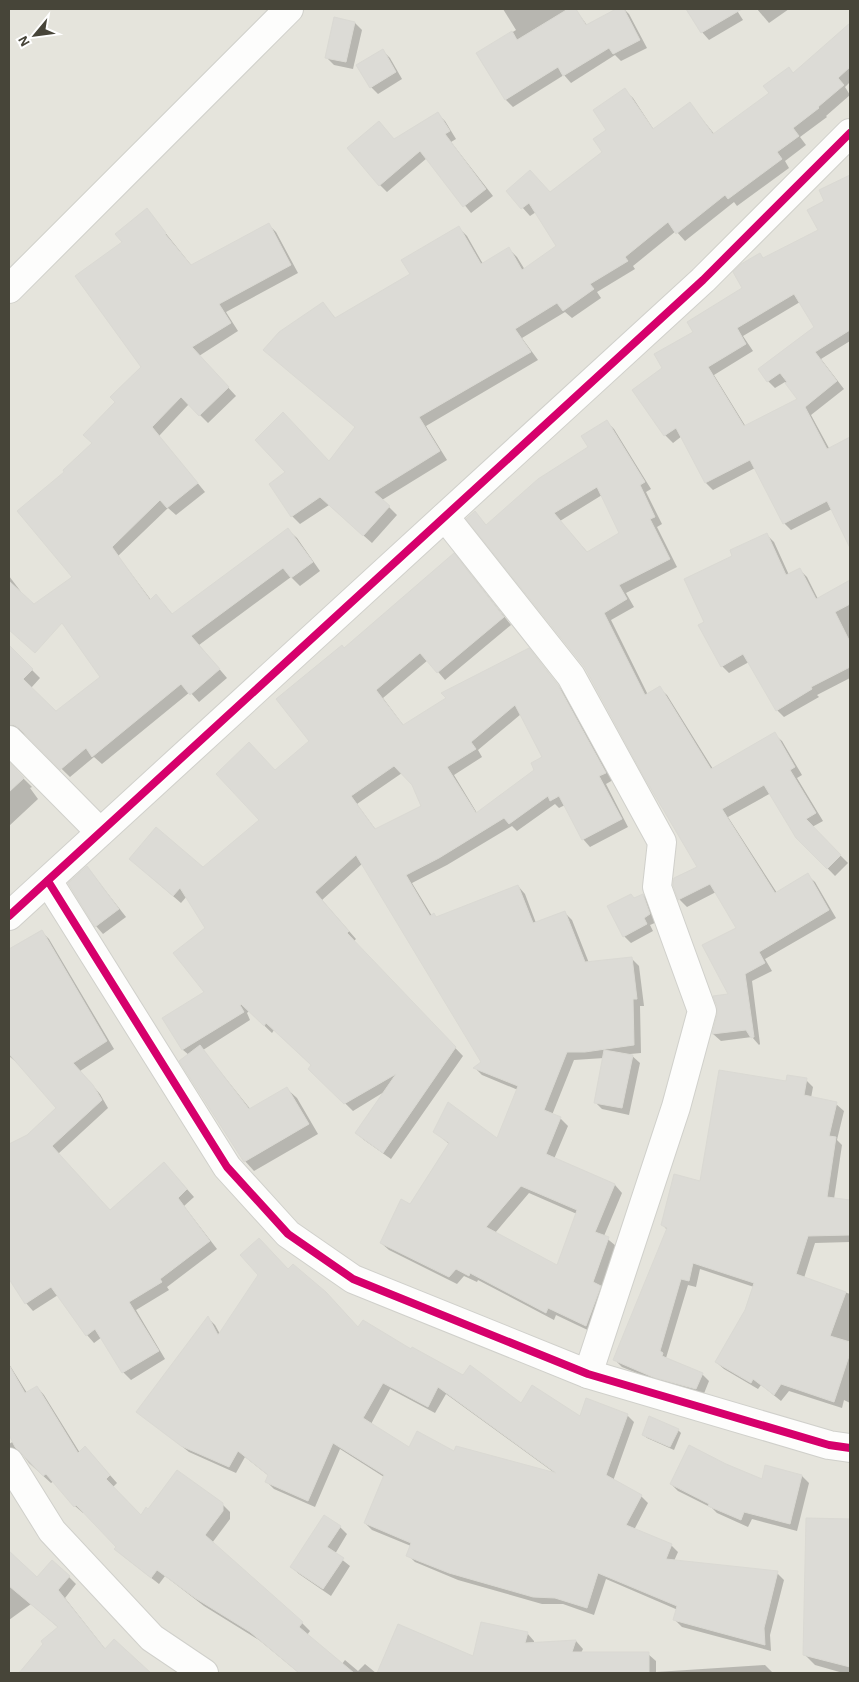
<svg xmlns="http://www.w3.org/2000/svg" width="859" height="1682" font-family="'Alegreya Sans',sans-serif">
<rect width="100%" height="100%" fill="#f2f2ed"/>
<!-- residential -->
<rect fill="#e5e4dc" x="9" y="9" width="841" height="1664"/>
<!-- shadow -->
<g fill="#0003" fill-rule="evenodd">
<polygon points="503,9 564,9 566,12 571,9 575,9 587,25 619,9 624,9 629,14 647,48 621,61 615,55 571,83 564,75 513,107 506,100 477,54 516,30"/>
<polygon points="688,9 736,9 743,20 709,40 702,32"/>
<polygon points="757,9 789,9 769,23"/>
<polygon points="355,23 362,30 353,69 334,65 326,57"/>
<polygon points="850,25 850,82 845,87 850,95 826,116 827,117 800,137 806,145 785,161 789,168 737,206 734,202 685,241 676,231 633,266 635,269 597,292 601,298 572,318 565,312 522,338 538,360 426,426 447,460 382,500 397,515 372,543 329,505 300,524 292,516 356,428 323,303 336,319 412,275 459,228 467,236 483,264 509,249 517,257 525,270 557,247 536,212 530,216 508,191 550,193 603,152 608,131 624,90 633,98 654,130 690,104 715,135 794,74"/>
<polygon points="383,51 390,58 402,79 378,94 371,87"/>
<polygon points="438,114 445,121 456,139 451,142 493,196 471,213 427,158 387,192 380,185 394,140"/>
<path d="M850 177V341L821 359 844 389 811 415 830 450 850 439V546L832 509 791 530 784 523 755 468 713 490 706 483 682 436 673 443 665 435 633 390 664 369 694 332 744 288 759 254 764 259 820 231 826 201 821 191ZM800 302 816 327 768 381 775 388 785 382 799 399 746 427 714 375 753 351 743 336Z"/>
<polygon points="147,210 192,266 269,225 276,232 298,273 226,312 238,331 199,356 236,396 208,423 189,404 159,436 205,492 176,515 168,508 118,556 151,600 164,604 173,615 288,530 297,538 320,571 300,586 291,577 199,645 227,678 199,702 190,692 102,764 94,757 70,777 29,737 22,733 14,733 9,736 9,657 14,652 40,678 31,688 56,712 102,677 102,561 66,472 93,443 117,402 142,367 123,243"/>
<path d="M607 422 614 429 651 489 646 492 662 524 657 527 677 567 626 593 634 607 611 620 648 695 659 688 667 695 713 769 774 734 782 741 802 775 797 778 823 821 812 827 848 863 835 876 797 837 771 793 728 817 777 893 807 875 815 882 836 918 765 959 772 971 752 981 760 1044 759 1045 752 1037 721 1041 713 1034 718 1015 730 996 738 928 716 892 687 907 680 900 674 885 699 867 584 666 475 513 487 526 590 448ZM602 495 621 533 588 553 560 521Z"/>
<polygon points="767,535 774,542 789,575 800,570 807,577 818,599 850,582 850,678 817,695 819,697 784,717 777,710 749,662 729,673 722,666 706,622 734,556"/>
<path d="M461 562 511 625 445 680 428 660 383 698 404 726 529 650 565 694 613 780 606 784 628 827 590 847 583 839 565 805 559 808 555 804 517 831 512 826 447 865 412 883 432 916 436 918 518 886 525 894 536 923 565 913 572 920 589 963 631 958 639 966 644 1006H640L641 1053 630 1054 640 1063 629 1115 602 1109 595 1102 604 1058 574 1060 552 1115 560 1118 568 1126 554 1159 615 1185 622 1193 604 1236 616 1246 601 1288 608 1295 594 1333 556 1315 554 1320 478 1280 477 1282 464 1276 457 1284 389 1250 381 1243 410 1205 449 1144 435 1132 498 1140 518 1090 482 1075 475 1068 483 1062 363 863 322 900 356 939 353 942 463 1056 391 1159 364 1140 356 1133 384 1092 353 1111 310 1069 313 1066 274 1030 272 1033 249 1011 247 1013 250 1020 203 1050 251 1110 287 1089 297 1098 318 1134 254 1171 245 1161 189 1055 183 1050 164 1019 206 992V928L187 896 181 903 138 866 203 869 261 820 275 772 311 742 345 649ZM521 714 543 758 536 770 477 813 454 775 482 757 478 750ZM402 773 413 785 422 806 376 830 357 804ZM529 1193 577 1214 558 1267 495 1233Z"/>
<polygon points="9,576 31,605 9,623"/>
<polygon points="9,764 32,787 30,788 38,799 9,826"/>
<polygon points="87,867 126,917 103,934 96,926 69,883"/>
<polygon points="643,895 650,902 657,922 650,925 653,931 631,943 624,936 635,899"/>
<polygon points="41,931 49,939 114,1049 80,1071 100,1094 108,1108 58,1154 110,1211 171,1171 194,1197 184,1206 217,1249 167,1287 169,1290 136,1310 165,1359 131,1380 123,1372 102,1337 94,1343 87,1335 58,1295 33,1311 26,1303 9,1276 9,1145 28,1136 58,1108 22,1067 9,1056 9,950"/>
<polygon points="806,1080 813,1087 811,1098 836,1104 844,1111 837,1140 842,1145 834,1199 850,1201 850,1242 815,1243 804,1278 850,1294 850,1403 844,1400 842,1408 789,1391 781,1401 761,1385 758,1389 724,1369 716,1362 746,1310 754,1287 700,1269 696,1287 688,1285 666,1358 702,1374 709,1381 703,1396 664,1384 622,1367 615,1360 667,1230 663,1225 787,1082"/>
<path d="M288 1271 359 1329 411 1351 522 1405 581 1418 627 1415 634 1422 613 1481 641 1496 648 1503 634 1530 671 1545 678 1552 674 1561 777 1573 784 1580 770 1635 771 1651 682 1627 675 1620 678 1610 606 1579 594 1615 563 1604H542L458 1580 415 1562 408 1555 411 1546 372 1530 365 1523 384 1477 340 1449 315 1507 274 1489 267 1482 269 1476 245 1457 236 1473 189 1452 138 1412 208 1318 215 1325 220 1334ZM390 1389 435 1413 446 1394 556 1474 455 1453 409 1448 371 1424Z"/>
<polygon points="9,1364 27,1393 37,1387 44,1395 80,1453 93,1456 117,1483 113,1487 141,1516 222,1504 230,1512 230,1519 212,1543 302,1623 310,1631 307,1635 342,1664 345,1660 358,1671 365,1664 376,1673 299,1673 259,1640 204,1606 165,1576 159,1584 123,1556 116,1549 117,1546 84,1512 83,1513 75,1506 54,1481 51,1483 29,1463 23,1455 16,1454 9,1456 9,1444 14,1441 9,1433"/>
<polygon points="678,1430 681,1433 674,1450 647,1438 643,1435"/>
<polygon points="726,1465 763,1481 766,1467 802,1476 809,1483 797,1531 752,1519 748,1527 717,1513 712,1508 678,1491 671,1484"/>
<polygon points="807,1519 850,1521 850,1673 843,1673 815,1665 804,1654"/>
<polygon points="340,1527 347,1534 335,1554 350,1566 331,1596 299,1574 291,1567"/>
<polygon points="9,1553 37,1579 69,1577 76,1584 65,1598 106,1650 114,1641 149,1673 21,1673 59,1628 31,1604 9,1620"/>
<polygon points="398,1625 474,1658 527,1633 534,1641 534,1643 576,1641 583,1649 581,1653 648,1654 656,1661 656,1672 765,1665 773,1673 379,1673"/>
</g>
<!-- building -->
<g fill="#dcdbd6" stroke="#dad9d3" fill-rule="evenodd">
<polygon points="568,9 576,9 586,25 616,9 624,9 640,40 613,54 609,48 563,76 558,67 505,100 476,53 512,31 517,40"/>
<polygon points="686,9 742,9 701,33"/>
<polygon points="334,17 355,22 346,62 325,58"/>
<polygon points="850,23 850,67 838,78 844,85 818,107 819,108 793,128 799,136 777,152 782,159 728,199 725,195 676,234 668,222 625,257 628,261 590,284 594,289 563,311 557,303 515,329 531,352 419,417 440,451 374,492 390,506 363,536 320,497 291,517 269,484 285,472 255,440 283,412 329,461 355,427 263,350 279,332 323,302 335,318 410,274 401,260 459,226 481,264 509,247 522,270 556,246 529,203 521,209 506,191 530,170 550,192 602,152 593,139 606,130 593,110 625,88 653,129 690,102 713,134 769,93 763,86 789,67 793,73"/>
<polygon points="383,49 396,72 370,88 356,65"/>
<polygon points="438,112 450,131 445,134 486,189 463,207 420,151 379,186 347,148 379,121 394,139"/>
<path d="M850 175V330L815 352 837 381 805 407 827 449 850 437V548L827 501 783 524 750 460 705 483 676 428 664 436 632 390 662 368 654 354 693 332 687 322 742 288 733 272 741 264 760 253 763 258 818 230 807 210 824 201 819 190ZM794 294 814 327 758 369 767 382 780 373 787 382 785 383 797 399 744 426 708 367 746 344 737 328Z"/>
<polygon points="147,208 166,233 165,234 191,265 269,223 291,265 219,304 231,323 192,347 229,387 199,416 181,397 152,427 198,483 167,508 160,500 112,547 150,600 156,594 172,614 288,528 313,562 291,578 283,568 191,636 220,669 190,695 181,684 92,757 86,748 60,770 20,729 14,725 9,725 9,645 33,669 23,679 56,711 100,677 62,623 35,653 9,630 9,581 34,604 72,577 17,511 64,472 63,470 92,443 83,435 115,402 110,397 141,367 75,276 122,242 115,234"/>
<path d="M607 420 645 482 640 485 655 517 650 519 670 559 619 585 627 599 604 613 645 695 660 686 711 769 775 732 795 767 790 770 816 813 806 819 841 855 827 869 796 838 764 785 722 809 775 893 808 873 829 910 759 952 765 963 745 974 754 1037 751 1038 746 1030 712 1034 717 1015V1006L713 996 728 994 702 945 736 928 710 884 678 900 673 885 674 878 697 867 644 777 585 668 466 519 475 511 486 525 538 479 588 447 581 436ZM597 487 619 533 587 552 554 513Z"/>
<polygon points="767,533 786,575 800,568 816,599 850,580 850,604 835,612 850,642 850,667 811,687 812,689 776,711 743,654 721,667 698,625 704,622 684,579 732,556 730,550"/>
<path d="M454 553 504 617 437 673 420 653 376 690 403 725 446 698 441 693 529 648 558 685 606 773 599 776 622 819 582 840 559 796 550 801 548 796 509 824 504 818 439 858 406 875 430 916 434 913 436 917 518 885 533 923 565 911 585 962 632 957 637 999H633L634 1045 585 1052H567L544 1110 561 1117 546 1154 615 1184 595 1232 609 1237 593 1282 601 1286 586 1326 548 1308 546 1313 470 1273 469 1276 456 1269 449 1277 380 1243 401 1199 410 1204 449 1143 433 1132 448 1102 497 1138 518 1086 473 1068 481 1062 356 855 315 892 349 931 347 933 456 1047 383 1153 355 1133 396 1074 344 1104 308 1069 311 1065 266 1023 264 1026 241 1004 240 1005 244 1012 182 1050 162 1018 204 992 173 953 205 928 180 888 173 896 129 859 156 827 203 867 259 820 216 774 249 742 275 770 309 741 276 699 342 645 344 648ZM515 705 542 757 531 763 534 770 476 813 447 767 476 749 471 742ZM394 766 412 785 421 806 375 829 351 796ZM521 1186 577 1210 557 1265 486 1227Z"/>
<polygon points="9,762 24,778 9,792"/>
<polygon points="87,866 119,909 95,927 68,883"/>
<polygon points="631,894 634,898 643,894 650,914 644,918 647,924 623,937 607,906"/>
<polygon points="42,930 107,1041 73,1063 93,1085 102,1100 52,1146 110,1210 164,1162 187,1189 178,1198 210,1241 160,1279 162,1282 129,1302 159,1351 122,1373 95,1329 86,1336 51,1287 25,1304 9,1279 9,1144 27,1135 56,1108 9,1054 9,949"/>
<polygon points="200,1045 249,1109 287,1087 309,1124 244,1162 179,1061"/>
<polygon points="604,1050 633,1055 622,1108 594,1103"/>
<polygon points="719,1070 786,1081 787,1075 807,1078 804,1095 837,1102 829,1136 836,1137 827,1197 850,1200 850,1235 808,1236 796,1274 846,1292 830,1336 850,1342 850,1353 834,1402 781,1384 774,1395 753,1379 751,1383 715,1362 745,1310 754,1283 693,1263 689,1281 681,1279 660,1351 663,1353 662,1356 703,1373 696,1389 655,1378 613,1360 667,1228 661,1225 674,1174 700,1181"/>
<path d="M259 1238 288 1269 293 1264 326 1292 358 1327 363 1320 411 1349 412 1347 463 1375 470 1365 521 1403 532 1385 580 1416 586 1398 628 1414 606 1475 642 1495 626 1525 672 1544 666 1559 778 1571 764 1628 765 1645 673 1620 677 1606 598 1573 587 1608 555 1598 533 1597 449 1573 406 1556 411 1543 364 1523 384 1475 333 1443 308 1501 265 1482 268 1475 238 1451 229 1467 181 1446 136 1412 208 1316 218 1335 258 1275 240 1255ZM383 1383 428 1407 438 1387 556 1473 456 1446 454 1451 417 1431 409 1447 363 1418Z"/>
<polygon points="9,1365 25,1393 37,1386 78,1453 85,1446 110,1475 106,1479 141,1515 146,1507 148,1509 177,1470 223,1503 223,1511 205,1535 303,1622 299,1627 354,1673 299,1673 250,1632 195,1598 157,1570 151,1578 114,1549 116,1547 76,1505 74,1507 46,1474 43,1476 15,1447 9,1435"/>
<polygon points="649,1416 679,1429 670,1447 642,1435"/>
<polygon points="689,1445 726,1464 762,1479 765,1465 802,1475 790,1524 744,1512 741,1520 708,1506 709,1504 670,1484"/>
<polygon points="324,1515 341,1526 327,1547 344,1558 323,1589 290,1567"/>
<polygon points="806,1518 850,1519 850,1667 803,1655"/>
<polygon points="9,1551 37,1577 52,1560 70,1576 58,1590 105,1649 114,1639 151,1673 19,1673 43,1644 41,1641 58,1627 9,1586"/>
<polygon points="481,1622 528,1632 525,1643 576,1640 572,1652 649,1652 649,1673 377,1673 398,1624 473,1656"/>
</g>
<g fill="none" stroke-linecap="round" stroke-linejoin="round">
<defs>
<g id="minor">
<polyline points="9,289 289,9"/>
<polyline points="445,517 571,676 662,842 657,887 702,1011 676,1107 588,1374"/>
<polyline points="9,740 100,832"/>
<polyline points="48,881 227,1167 288,1234 353,1279 588,1374 829,1445 850,1448"/>
<polyline points="9,916 703,280 850,133"/>
<polyline points="9,1462 52,1531 152,1638 204,1673"/>
</g>
</defs>
<!-- minor casing -->
<use href="#minor" stroke="#d0d0cb" stroke-width="30"/>
<!-- minor -->
<use href="#minor" stroke="#fdfdfc" stroke-width="28"/>
<defs>
<g id="cycleway">
<polyline points="48,881 227,1167 288,1234 353,1279 588,1374 829,1445 850,1448"/>
<polyline points="9,916 703,280 850,133"/>
</g>
</defs>
<!-- cycleway casing -->
<use href="#cycleway" stroke="#fff" stroke-width="11"/>
<!-- cycleway -->
<use href="#cycleway" stroke="#d6006c" stroke-width="8"/>
</g>
<!-- border -->
<rect width="859" height="1682" fill="none" stroke="#474539" stroke-width="20"/>
<!-- north arrow -->
<g transform="translate(35 35) rotate(241)" stroke="#ffffff" stroke-width="4" paint-order="stroke">
<path d="M0-4L9 19L0 12L-9 19Z" fill="#474539"/>
<text y="-8" font-size="14" font-weight="bold" text-anchor="middle" fill="#474539">N</text>
</g>
</svg>
